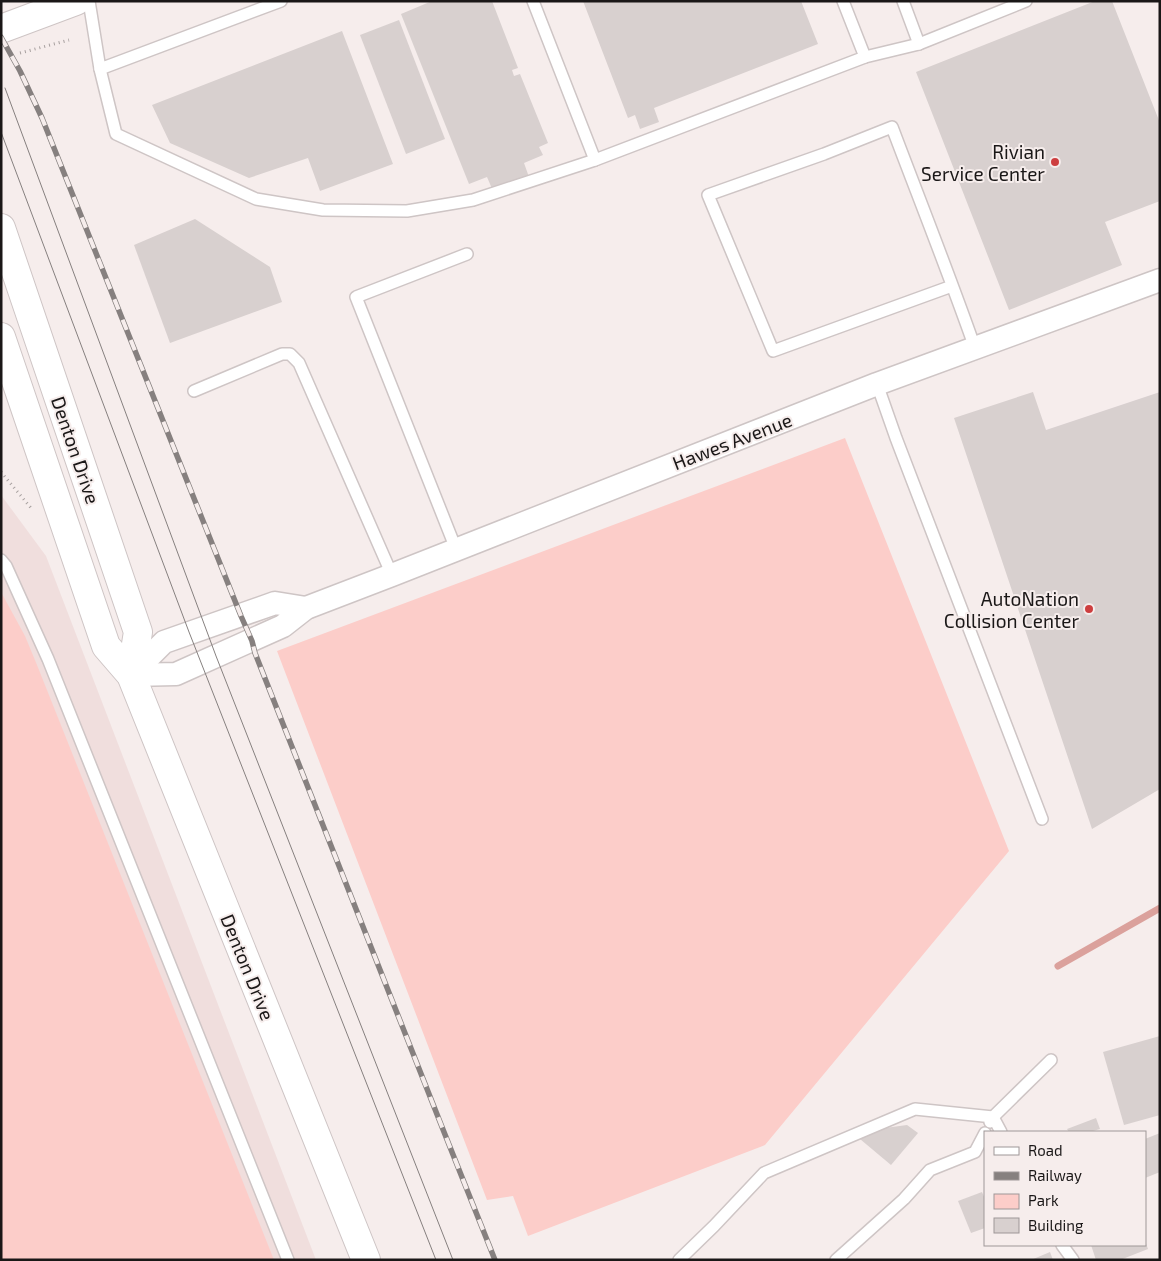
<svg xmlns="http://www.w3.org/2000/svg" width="1161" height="1261" font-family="'Exo 2',sans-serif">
<rect width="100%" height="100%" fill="#f6edec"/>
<!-- built -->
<polygon fill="#f0dedd" points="1,495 46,556 316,1260 1,1260"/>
<!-- green -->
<g fill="#fccdc9">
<polygon points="845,438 1009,851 765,1145 528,1236 513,1196 487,1200 277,651"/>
<polygon points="1,592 25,636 37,665 274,1260 1,1260"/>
</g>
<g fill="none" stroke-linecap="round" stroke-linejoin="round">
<!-- stream -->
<polyline stroke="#dba19c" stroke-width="7" points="1058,966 1160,908"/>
</g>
<!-- building -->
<g fill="#d8d0cf">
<polygon points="432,1 492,1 518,68 512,70 514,76 520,74 548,143 539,147 543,155 524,163 529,177 493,191 487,177 469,184 401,14"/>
<polygon points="583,1 801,1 818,44 654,108 659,122 640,129 635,115 628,118"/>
<polygon points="1095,1 1112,1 1160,123 1160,201 1105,222 1122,265 1009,310 916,72"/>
<polygon points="399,20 445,139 406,154 360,35"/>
<polygon points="342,31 393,164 320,191 308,158 249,178 170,143 152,105"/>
<polygon points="195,219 270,267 282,302 170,343 134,245"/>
<polygon points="1033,392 1046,430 1160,392 1160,789 1092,829 954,418"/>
<polygon points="1160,1036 1160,1115 1124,1125 1103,1052"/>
<polygon points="1096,1118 1100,1129 1093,1131 1093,1132 1069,1132 1067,1129"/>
<polygon points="907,1125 918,1133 891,1165 860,1139 885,1128"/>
<polygon points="1160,1133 1160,1172 1145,1178 1145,1139"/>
<polygon points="982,1192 985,1199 985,1228 971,1233 958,1201"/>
<polygon points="1145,1241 1148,1249 1120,1260 1096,1260 1091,1245 1145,1245"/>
<polygon points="1050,1252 1053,1260 1031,1260"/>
</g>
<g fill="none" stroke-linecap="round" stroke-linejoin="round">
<defs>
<g id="lane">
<polyline points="89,1 100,69 281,1"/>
<polyline points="533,1 595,160 865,57 843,1"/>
<polyline points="903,1 919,44"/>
<polyline points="865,57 919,44 1026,1"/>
<polyline points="100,69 116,134 256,199 323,210 407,211 473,200 595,160"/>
<path d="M952 286 773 351 708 195 824 154 892 127C920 201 949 274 975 348"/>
<polyline points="877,384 896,438 1042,819"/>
<polyline points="194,391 282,354 290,354 299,363 392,575"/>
<polyline points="456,549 356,297 467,254"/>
<polyline points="1,560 6,566 48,659 288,1260"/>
<polyline points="993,1117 1001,1132"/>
<polyline points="990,1122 993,1117 1051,1060"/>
<polyline points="1062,1245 1073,1260"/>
<polyline points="679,1260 714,1226 764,1173 915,1109 993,1117"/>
<polyline points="836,1260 904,1199 930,1170 975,1152 985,1133"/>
</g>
<g id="street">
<polyline points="131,675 176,674 283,626 306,608 392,575 877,384 1160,280"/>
<polyline points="131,675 164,642 275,603 306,608"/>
</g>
<g id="secondary">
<polyline points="1,29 76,1"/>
<polyline points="1,228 138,632 131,675"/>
<polyline points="1,337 106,646 131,675 366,1260"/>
</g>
</defs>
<!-- lane casing -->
<use href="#lane" stroke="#cec5c5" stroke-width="14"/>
<!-- street casing -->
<use href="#street" stroke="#cec5c5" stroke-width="25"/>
<!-- secondary casing -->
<use href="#secondary" stroke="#cec5c5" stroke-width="30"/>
<!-- path -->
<g stroke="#a7a09f" stroke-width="3" stroke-dasharray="1 4" stroke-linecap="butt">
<polyline points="20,53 69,40"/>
<polyline points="1,472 31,508"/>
</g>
<!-- lane -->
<use href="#lane" stroke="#fff" stroke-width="11"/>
<!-- street -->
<use href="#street" stroke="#fff" stroke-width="22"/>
<!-- secondary -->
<use href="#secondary" stroke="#fff" stroke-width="28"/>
<!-- tram -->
<g stroke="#86807f" stroke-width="1">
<polyline points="5,88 216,656 453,1260"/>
<polyline points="1,132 189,632 436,1260"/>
</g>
<defs>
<polyline id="rail" points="1,37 20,71 42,118 241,616 252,641 255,653 444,1132 495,1260"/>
</defs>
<!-- rail casing -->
<use href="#rail" stroke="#86807f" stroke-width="5.5"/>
<!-- rail -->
<use href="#rail" stroke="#f6edec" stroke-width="4" stroke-dasharray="11" stroke-linecap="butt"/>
</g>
<!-- markers -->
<g fill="#cd3e3f" stroke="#f6edec" stroke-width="2">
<circle cx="1055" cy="162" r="5"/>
<circle cx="1089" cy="609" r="5"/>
</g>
<g text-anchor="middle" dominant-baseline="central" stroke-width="4" stroke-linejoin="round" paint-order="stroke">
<!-- poi labels -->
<g font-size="19" fill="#1a1717" stroke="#f6edec" text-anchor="end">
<text x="1045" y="151">Rivian<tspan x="1045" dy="22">Service Center</tspan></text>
<text x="1079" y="598">AutoNation<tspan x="1079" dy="22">Collision Center</tspan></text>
</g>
<!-- street labels -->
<g font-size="19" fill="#1a1717" stroke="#f6edec">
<text transform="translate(732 441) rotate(-21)">Hawes Avenue</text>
<text transform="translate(76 450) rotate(71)">Denton Drive</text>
<text transform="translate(248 967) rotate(68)">Denton Drive</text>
</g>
</g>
<!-- border -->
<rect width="1161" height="1261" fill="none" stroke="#1a1717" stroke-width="5"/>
<!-- legend -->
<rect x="984" y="1131" width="162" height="115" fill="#f6edec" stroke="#9e9797"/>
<rect x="994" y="1147" width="25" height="8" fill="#ffffff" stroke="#9e9797"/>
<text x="1028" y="1156" font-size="15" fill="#1a1717">Road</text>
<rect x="994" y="1172" width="25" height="8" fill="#86807f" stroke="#9e9797"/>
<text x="1028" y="1181" font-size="15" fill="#1a1717">Railway</text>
<rect x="994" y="1194" width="25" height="15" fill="#fccdc9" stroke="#9e9797"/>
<text x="1028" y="1206" font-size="15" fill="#1a1717">Park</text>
<rect x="994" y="1218" width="25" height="15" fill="#d8d0cf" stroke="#9e9797"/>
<text x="1028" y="1231" font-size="15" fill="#1a1717">Building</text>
</svg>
